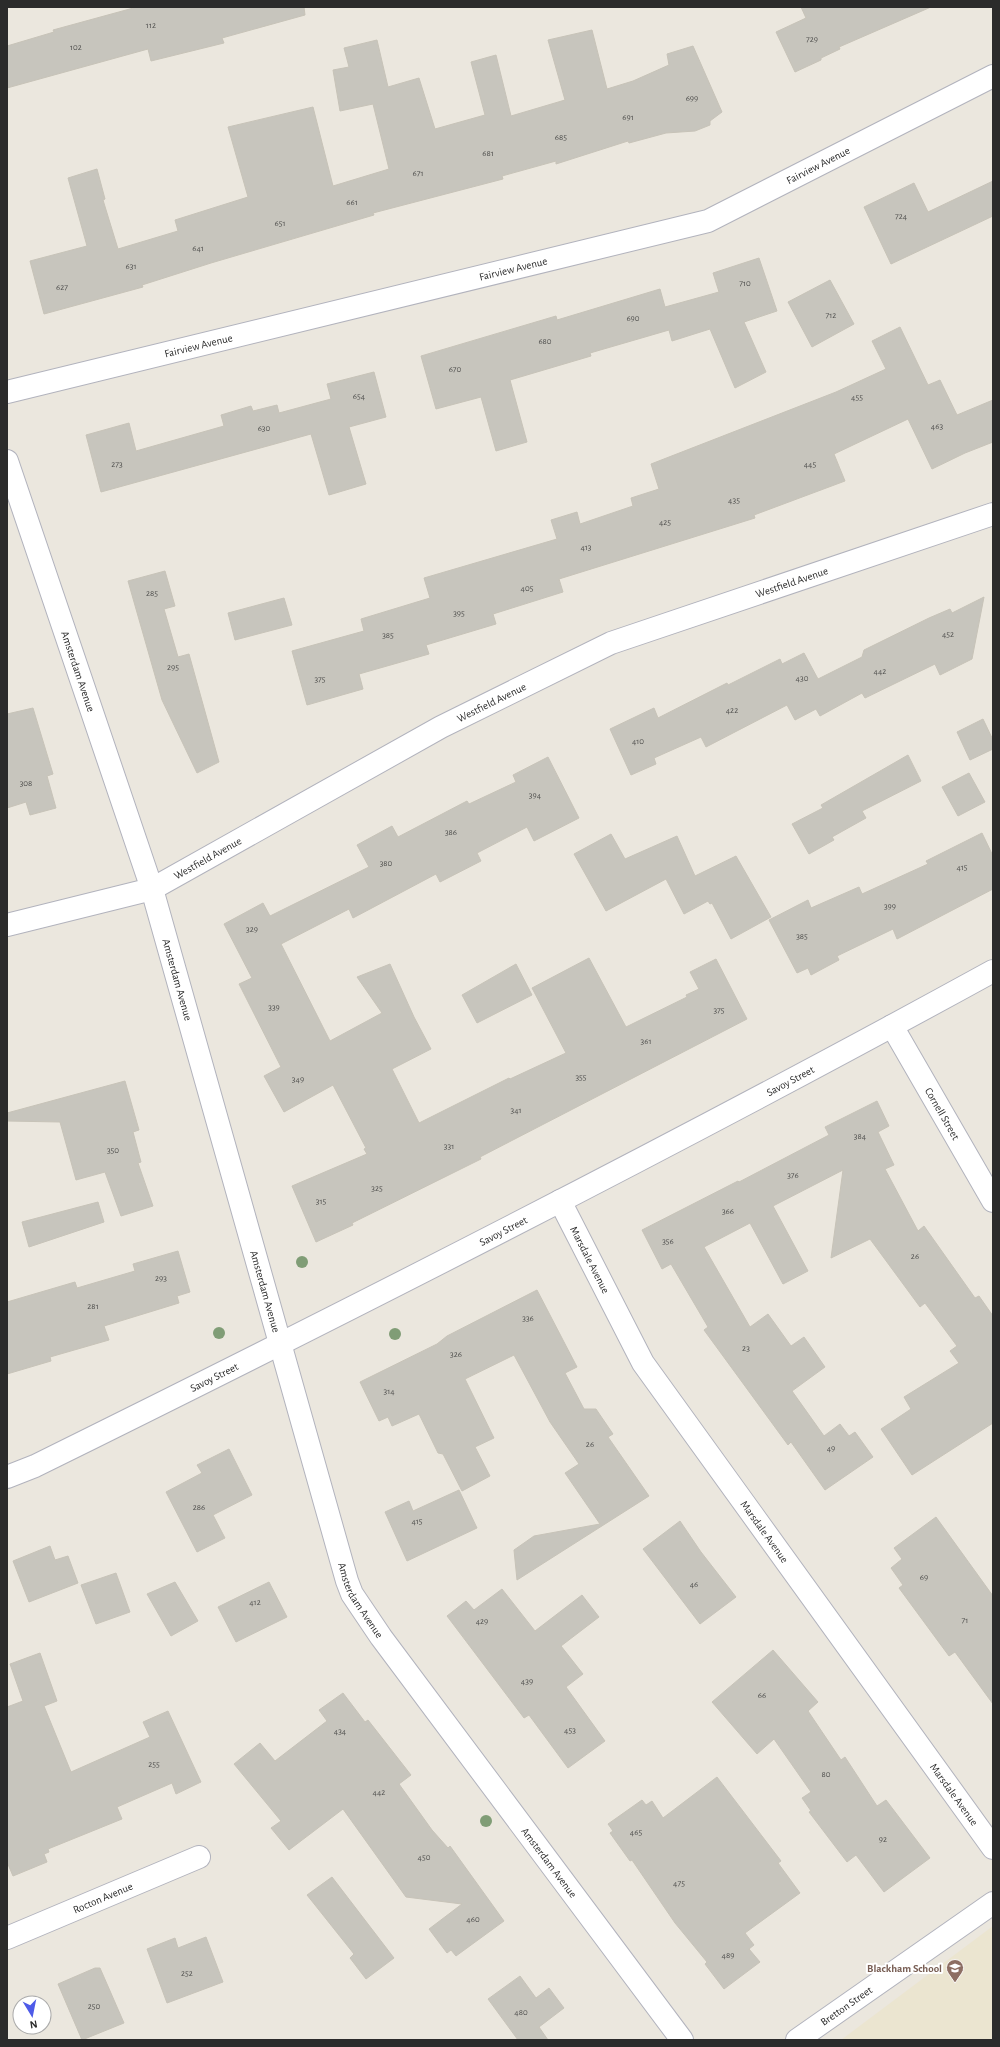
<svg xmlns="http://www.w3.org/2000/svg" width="1000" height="2047" font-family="'Alegreya Sans',sans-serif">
<rect width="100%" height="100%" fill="#ebe7de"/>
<!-- education -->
<polygon fill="#ebe5d0" points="993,1926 993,2040 841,2040"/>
<!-- building -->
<g fill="#c7c5bd" stroke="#c7c3b8">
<polygon points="137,7 304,7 305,15 222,38 224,43 151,61 148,49 7,88 7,46 54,32 53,30"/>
<polygon points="801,7 931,7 839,47 840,49 821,58 821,60 795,72 776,32 806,18"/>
<polygon points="592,30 607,89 633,81 669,65 667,54 693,46 722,112 710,121 710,125 695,131 666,133 629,143 628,141 556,164 556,161 502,176 503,179 373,213 374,215 211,263 142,285 143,287 44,314 30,261 87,246 68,178 97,169 105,199 103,200 118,249 178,231 175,220 248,197 228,127 313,107 333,186 389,169 373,104 340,111 333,70 349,67 344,48 377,40 388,87 419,78 435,129 485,115 471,62 496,55 511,116 565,100 548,40"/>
<polygon points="993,181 993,216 891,264 864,207 914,183 928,212"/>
<polygon points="759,258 777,311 744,322 766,372 735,388 710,329 672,341 669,330 590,353 591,356 510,380 527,442 496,451 481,397 436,409 421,356 556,316 557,320 660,289 665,307 719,292 713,273"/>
<polygon points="830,280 854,324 812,347 788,302"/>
<polygon points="900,327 928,385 940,380 957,415 993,400 993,442 965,453 932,469 908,419 834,454 845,481 754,515 755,518 559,579 563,592 493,614 496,624 426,645 429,654 359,674 363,689 307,705 292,651 364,631 361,619 430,598 424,578 557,539 551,520 577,512 580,524 633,506 631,498 659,489 651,464 836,392 886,369 872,341"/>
<polygon points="374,372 386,417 349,427 366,484 329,495 311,434 101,492 86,435 129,423 136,451 224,426 221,415 251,406 253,411 277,405 279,413 331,399 327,384"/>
<polygon points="165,571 175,606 164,609 178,657 189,654 219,762 197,773 162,700 128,581"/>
<polygon points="984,597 972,659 940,675 935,664 865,698 862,693 820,716 816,709 795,720 787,705 706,747 701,737 654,758 656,764 631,775 610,729 654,708 658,718 727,683 728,685 780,659 782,664 804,653 818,679 862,657 864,650 929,618 950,609 952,613"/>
<polygon points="284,598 292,625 235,640 228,613"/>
<polygon points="33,708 53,774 47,776 56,808 30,815 26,802 7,808 7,714"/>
<polygon points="983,719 993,740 993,749 970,760 957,732"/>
<polygon points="908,755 921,781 862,811 866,818 832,837 834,840 809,854 792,824 823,808 821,805"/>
<polygon points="548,757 579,818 534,841 527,827 477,853 481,861 440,882 436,874 353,918 349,909 281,944 330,1041 382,1013 357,977 390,964 414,1017 431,1049 392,1069 419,1123 509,1078 510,1079 566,1053 532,988 589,958 626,1027 687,997 686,995 699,989 690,972 716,959 747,1019 480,1157 481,1159 352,1223 353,1225 316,1242 292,1186 367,1154 364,1149 366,1148 333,1085 284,1112 264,1076 281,1067 239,984 252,978 224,924 263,903 270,916 369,867 357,845 392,826 398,837 467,801 469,804 516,782 513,775"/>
<polygon points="969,773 985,802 958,816 942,787"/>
<polygon points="982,833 993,856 993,889 897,939 893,929 837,956 839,960 811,975 808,968 797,973 769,920 808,900 811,908 859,887 862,894 928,864 926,861"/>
<polygon points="611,834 625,859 677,836 695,876 736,856 771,917 731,939 712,903 710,904 708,901 684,914 666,879 606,911 574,854"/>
<polygon points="516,964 532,995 477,1023 462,995"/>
<polygon points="125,1081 139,1130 133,1132 141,1162 138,1163 153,1206 121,1216 105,1172 76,1180 60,1122 7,1121 7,1113"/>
<polygon points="877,1101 889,1126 878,1132 894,1165 885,1169 918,1231 924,1226 975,1298 979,1296 993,1316 993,1423 912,1475 881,1429 911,1409 904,1397 959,1363 950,1351 957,1346 925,1303 920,1307 870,1239 831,1258 843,1170 773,1206 808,1271 783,1284 750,1223 704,1247 750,1327 768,1314 791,1346 804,1337 825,1367 792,1391 824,1436 840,1424 849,1436 855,1432 873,1457 825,1490 791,1442 788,1445 704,1330 708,1327 671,1264 662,1269 642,1230 738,1181 739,1182 829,1135 825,1127"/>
<polygon points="98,1202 104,1222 29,1247 22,1222"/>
<polygon points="178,1251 190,1292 177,1296 179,1303 104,1326 109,1340 50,1357 51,1361 7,1374 7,1302 75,1282 77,1288 135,1271 133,1264"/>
<polygon points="537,1290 577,1367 565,1373 584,1409 596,1409 613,1434 608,1437 649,1496 517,1580 514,1550 534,1536 600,1524 565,1473 579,1464 550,1422 514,1355 465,1379 494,1438 475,1447 490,1476 462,1491 443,1454 438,1453 419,1414 392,1426 388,1417 379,1421 360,1382 437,1344 447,1336"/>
<polygon points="229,1449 252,1495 213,1515 225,1538 197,1552 166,1492 202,1473 197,1465"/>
<polygon points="459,1490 477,1528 407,1561 385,1512 409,1501 413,1511"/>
<polygon points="936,1517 993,1596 993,1704 955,1652 949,1656 899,1588 903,1585 891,1568 902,1559 894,1548"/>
<polygon points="680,1521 701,1552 736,1597 700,1624 643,1549"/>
<polygon points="50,1546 55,1560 68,1556 78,1583 29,1602 13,1561"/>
<polygon points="116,1573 130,1612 96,1624 81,1585"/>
<polygon points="175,1582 198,1621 171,1636 147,1594"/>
<polygon points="269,1582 287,1617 236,1642 218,1607"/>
<polygon points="502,1589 535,1631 582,1595 599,1617 561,1646 583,1674 566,1687 605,1741 568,1768 529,1715 524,1718 447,1616 466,1601 474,1610"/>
<polygon points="773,1650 818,1702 808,1711 841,1760 845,1757 877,1806 886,1800 930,1858 884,1892 856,1855 847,1862 809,1812 811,1811 802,1798 811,1792 774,1739 757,1754 712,1702"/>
<polygon points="40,1653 57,1701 44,1706 71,1772 150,1737 143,1722 168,1711 201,1782 176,1794 172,1783 117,1807 122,1819 48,1849 49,1852 44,1854 47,1862 13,1876 7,1862 7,1707 23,1701 10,1664"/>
<polygon points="343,1693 365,1722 368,1720 411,1775 399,1784 432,1830 448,1848 450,1846 504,1921 456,1956 451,1950 447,1953 429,1929 462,1904 406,1897 343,1809 289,1850 271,1828 281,1821 234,1764 260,1743 275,1761 327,1721 319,1710"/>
<polygon points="717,1777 781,1861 778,1863 800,1893 745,1933 754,1945 749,1949 760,1962 724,1989 705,1964 707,1962 675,1923 632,1860 630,1861 610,1833 613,1831 608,1824 642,1800 646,1805 652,1801 663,1818"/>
<polygon points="332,1877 394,1958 366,1979 350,1958 354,1954 307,1895"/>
<polygon points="206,1937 223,1982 167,2003 147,1949 175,1938 178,1948"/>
<polygon points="95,1968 100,1968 124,2023 82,2040 58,1984"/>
<polygon points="520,1976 536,1998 549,1988 564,2008 539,2027 548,2040 518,2040 488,1999"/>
</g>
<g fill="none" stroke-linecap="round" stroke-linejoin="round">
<defs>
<g id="street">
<path id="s1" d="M7 392 708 221 993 76"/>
<path id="s2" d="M7 461 152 889 347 1581 352 1594 381 1637 682 2040"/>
<path id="s3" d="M892 1026 993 1201"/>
<path id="s4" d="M560 1201 643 1363 993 1848"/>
<path id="s5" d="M7 1477 35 1466C357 1307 678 1144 993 971"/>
<path id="s6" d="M7 1938 199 1857"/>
<path id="s7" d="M797 2040 993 1903"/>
</g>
<g id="secondary">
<path id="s8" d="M7 925 152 889 441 727 611 643 993 514"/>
</g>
</defs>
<!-- street casing -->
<use href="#street" stroke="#b2b3bd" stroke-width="24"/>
<!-- secondary casing -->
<use href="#secondary" stroke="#b2b3bd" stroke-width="24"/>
<!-- street -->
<use href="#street" stroke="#fff" stroke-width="22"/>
<!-- secondary -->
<use href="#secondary" stroke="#fff" stroke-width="22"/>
</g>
<!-- trees -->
<g fill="#809d76">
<circle cx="302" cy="1262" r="6"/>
<circle cx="219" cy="1333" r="6"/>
<circle cx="395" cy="1334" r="6"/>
<circle cx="486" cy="1821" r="6"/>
</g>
<!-- icons -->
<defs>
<symbol id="school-pin" viewBox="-11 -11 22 30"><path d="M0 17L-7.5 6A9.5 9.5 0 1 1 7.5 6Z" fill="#8d6e63" stroke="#fff"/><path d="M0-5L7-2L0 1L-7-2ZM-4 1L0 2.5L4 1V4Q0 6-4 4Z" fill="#fff"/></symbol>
</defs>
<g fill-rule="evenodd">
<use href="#school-pin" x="945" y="1958" width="20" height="27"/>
</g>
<g text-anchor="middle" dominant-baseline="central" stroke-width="4" stroke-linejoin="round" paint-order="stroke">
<!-- number labels -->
<g font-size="9" fill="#525250">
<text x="151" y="25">112</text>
<text x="812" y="39">729</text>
<text x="76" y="47">102</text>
<text x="692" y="98">699</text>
<text x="628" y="117">691</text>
<text x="561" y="137">685</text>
<text x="488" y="153">681</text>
<text x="418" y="173">671</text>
<text x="352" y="202">661</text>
<text x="901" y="216">724</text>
<text x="280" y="223">651</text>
<text x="198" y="248">641</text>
<text x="131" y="266">631</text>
<text x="745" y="283">710</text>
<text x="62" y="287">627</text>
<text x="831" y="315">712</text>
<text x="633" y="318">690</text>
<text x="545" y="341">680</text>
<text x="455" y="369">670</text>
<text x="359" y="396">654</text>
<text x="857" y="397">455</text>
<text x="937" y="426">463</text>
<text x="264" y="428">630</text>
<text x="117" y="464">273</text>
<text x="810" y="464">445</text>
<text x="734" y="500">435</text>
<text x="665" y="522">425</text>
<text x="586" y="547">413</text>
<text x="527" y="588">405</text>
<text x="152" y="593">285</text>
<text x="459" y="613">395</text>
<text x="948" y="634">452</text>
<text x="388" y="635">385</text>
<text x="173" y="667">295</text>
<text x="880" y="671">442</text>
<text x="802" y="678">430</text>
<text x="320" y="679">375</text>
<text x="732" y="710">422</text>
<text x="638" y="741">410</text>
<text x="26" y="783">308</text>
<text x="535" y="795">394</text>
<text x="451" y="832">386</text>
<text x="386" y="863">380</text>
<text x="962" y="867">415</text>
<text x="890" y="906">399</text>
<text x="252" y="929">329</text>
<text x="802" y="936">385</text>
<text x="274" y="1007">339</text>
<text x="719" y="1010">375</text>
<text x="646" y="1041">361</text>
<text x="581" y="1077">355</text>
<text x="298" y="1079">349</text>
<text x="516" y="1110">341</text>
<text x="860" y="1136">384</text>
<text x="449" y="1146">331</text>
<text x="113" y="1150">350</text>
<text x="793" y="1175">376</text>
<text x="377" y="1188">325</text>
<text x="321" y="1201">315</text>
<text x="728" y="1211">366</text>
<text x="668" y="1241">356</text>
<text x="915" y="1256">26</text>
<text x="161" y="1278">293</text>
<text x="93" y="1306">281</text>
<text x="528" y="1318">336</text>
<text x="746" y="1348">23</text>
<text x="456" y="1354">326</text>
<text x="389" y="1391">314</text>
<text x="590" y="1444">26</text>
<text x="831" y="1448">49</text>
<text x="199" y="1507">286</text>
<text x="417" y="1521">415</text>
<text x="924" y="1577">69</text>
<text x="694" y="1584">46</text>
<text x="255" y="1602">412</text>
<text x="965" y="1620">71</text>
<text x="482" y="1621">429</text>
<text x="527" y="1681">439</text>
<text x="762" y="1695">66</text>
<text x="570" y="1730">453</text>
<text x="340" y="1731">434</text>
<text x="154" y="1764">255</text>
<text x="826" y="1774">80</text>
<text x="379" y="1792">442</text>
<text x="636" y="1832">465</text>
<text x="883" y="1839">92</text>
<text x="424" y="1857">450</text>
<text x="679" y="1883">475</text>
<text x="473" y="1919">460</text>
<text x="728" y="1955">489</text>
<text x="187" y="1973">252</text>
<text x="94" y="2006">250</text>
<text x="521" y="2012">480</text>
</g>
<!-- street labels -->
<g font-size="11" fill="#2b2b2b" stroke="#fff">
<text stroke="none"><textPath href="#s1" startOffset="845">Fairview Avenue</textPath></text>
<text stroke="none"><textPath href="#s1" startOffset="521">Fairview Avenue</textPath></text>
<text stroke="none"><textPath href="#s1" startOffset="197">Fairview Avenue</textPath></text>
<text stroke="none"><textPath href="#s8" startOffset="861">Westfield Avenue</textPath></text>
<text stroke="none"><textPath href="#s2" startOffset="222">Amsterdam Avenue</textPath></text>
<text stroke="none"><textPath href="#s8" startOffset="537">Westfield Avenue</textPath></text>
<text stroke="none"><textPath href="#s8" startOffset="213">Westfield Avenue</textPath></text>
<text stroke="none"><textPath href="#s2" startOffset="546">Amsterdam Avenue</textPath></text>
<text stroke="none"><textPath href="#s5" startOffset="878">Savoy Street</textPath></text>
<text stroke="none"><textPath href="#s3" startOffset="101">Cornell Street</textPath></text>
<text stroke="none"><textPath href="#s5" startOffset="554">Savoy Street</textPath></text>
<text stroke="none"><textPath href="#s4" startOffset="66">Marsdale Avenue</textPath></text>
<text stroke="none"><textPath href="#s2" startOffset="870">Amsterdam Avenue</textPath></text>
<text stroke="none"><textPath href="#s5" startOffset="230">Savoy Street</textPath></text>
<text stroke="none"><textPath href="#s4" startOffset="390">Marsdale Avenue</textPath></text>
<text stroke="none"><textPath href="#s2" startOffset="1194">Amsterdam Avenue</textPath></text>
<text stroke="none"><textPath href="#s4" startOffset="714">Marsdale Avenue</textPath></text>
<text stroke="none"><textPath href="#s2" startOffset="1518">Amsterdam Avenue</textPath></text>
<text stroke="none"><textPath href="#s6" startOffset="104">Rocton Avenue</textPath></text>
<text stroke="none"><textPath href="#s7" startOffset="60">Bretton Street</textPath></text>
</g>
<!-- education labels -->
<g font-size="11" font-weight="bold" fill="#785e54" stroke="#fff" text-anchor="end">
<text x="942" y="1968">Blackham School</text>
</g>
</g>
<!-- border -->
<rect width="1000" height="2047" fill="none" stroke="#2b2b2b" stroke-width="16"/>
<!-- north arrow -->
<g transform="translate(32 2015) rotate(170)"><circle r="19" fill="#ffffff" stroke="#aaaaaa"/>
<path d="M0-3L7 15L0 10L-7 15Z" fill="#4e5be8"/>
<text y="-6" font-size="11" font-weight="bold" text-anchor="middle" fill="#2b2b2b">N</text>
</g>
</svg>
